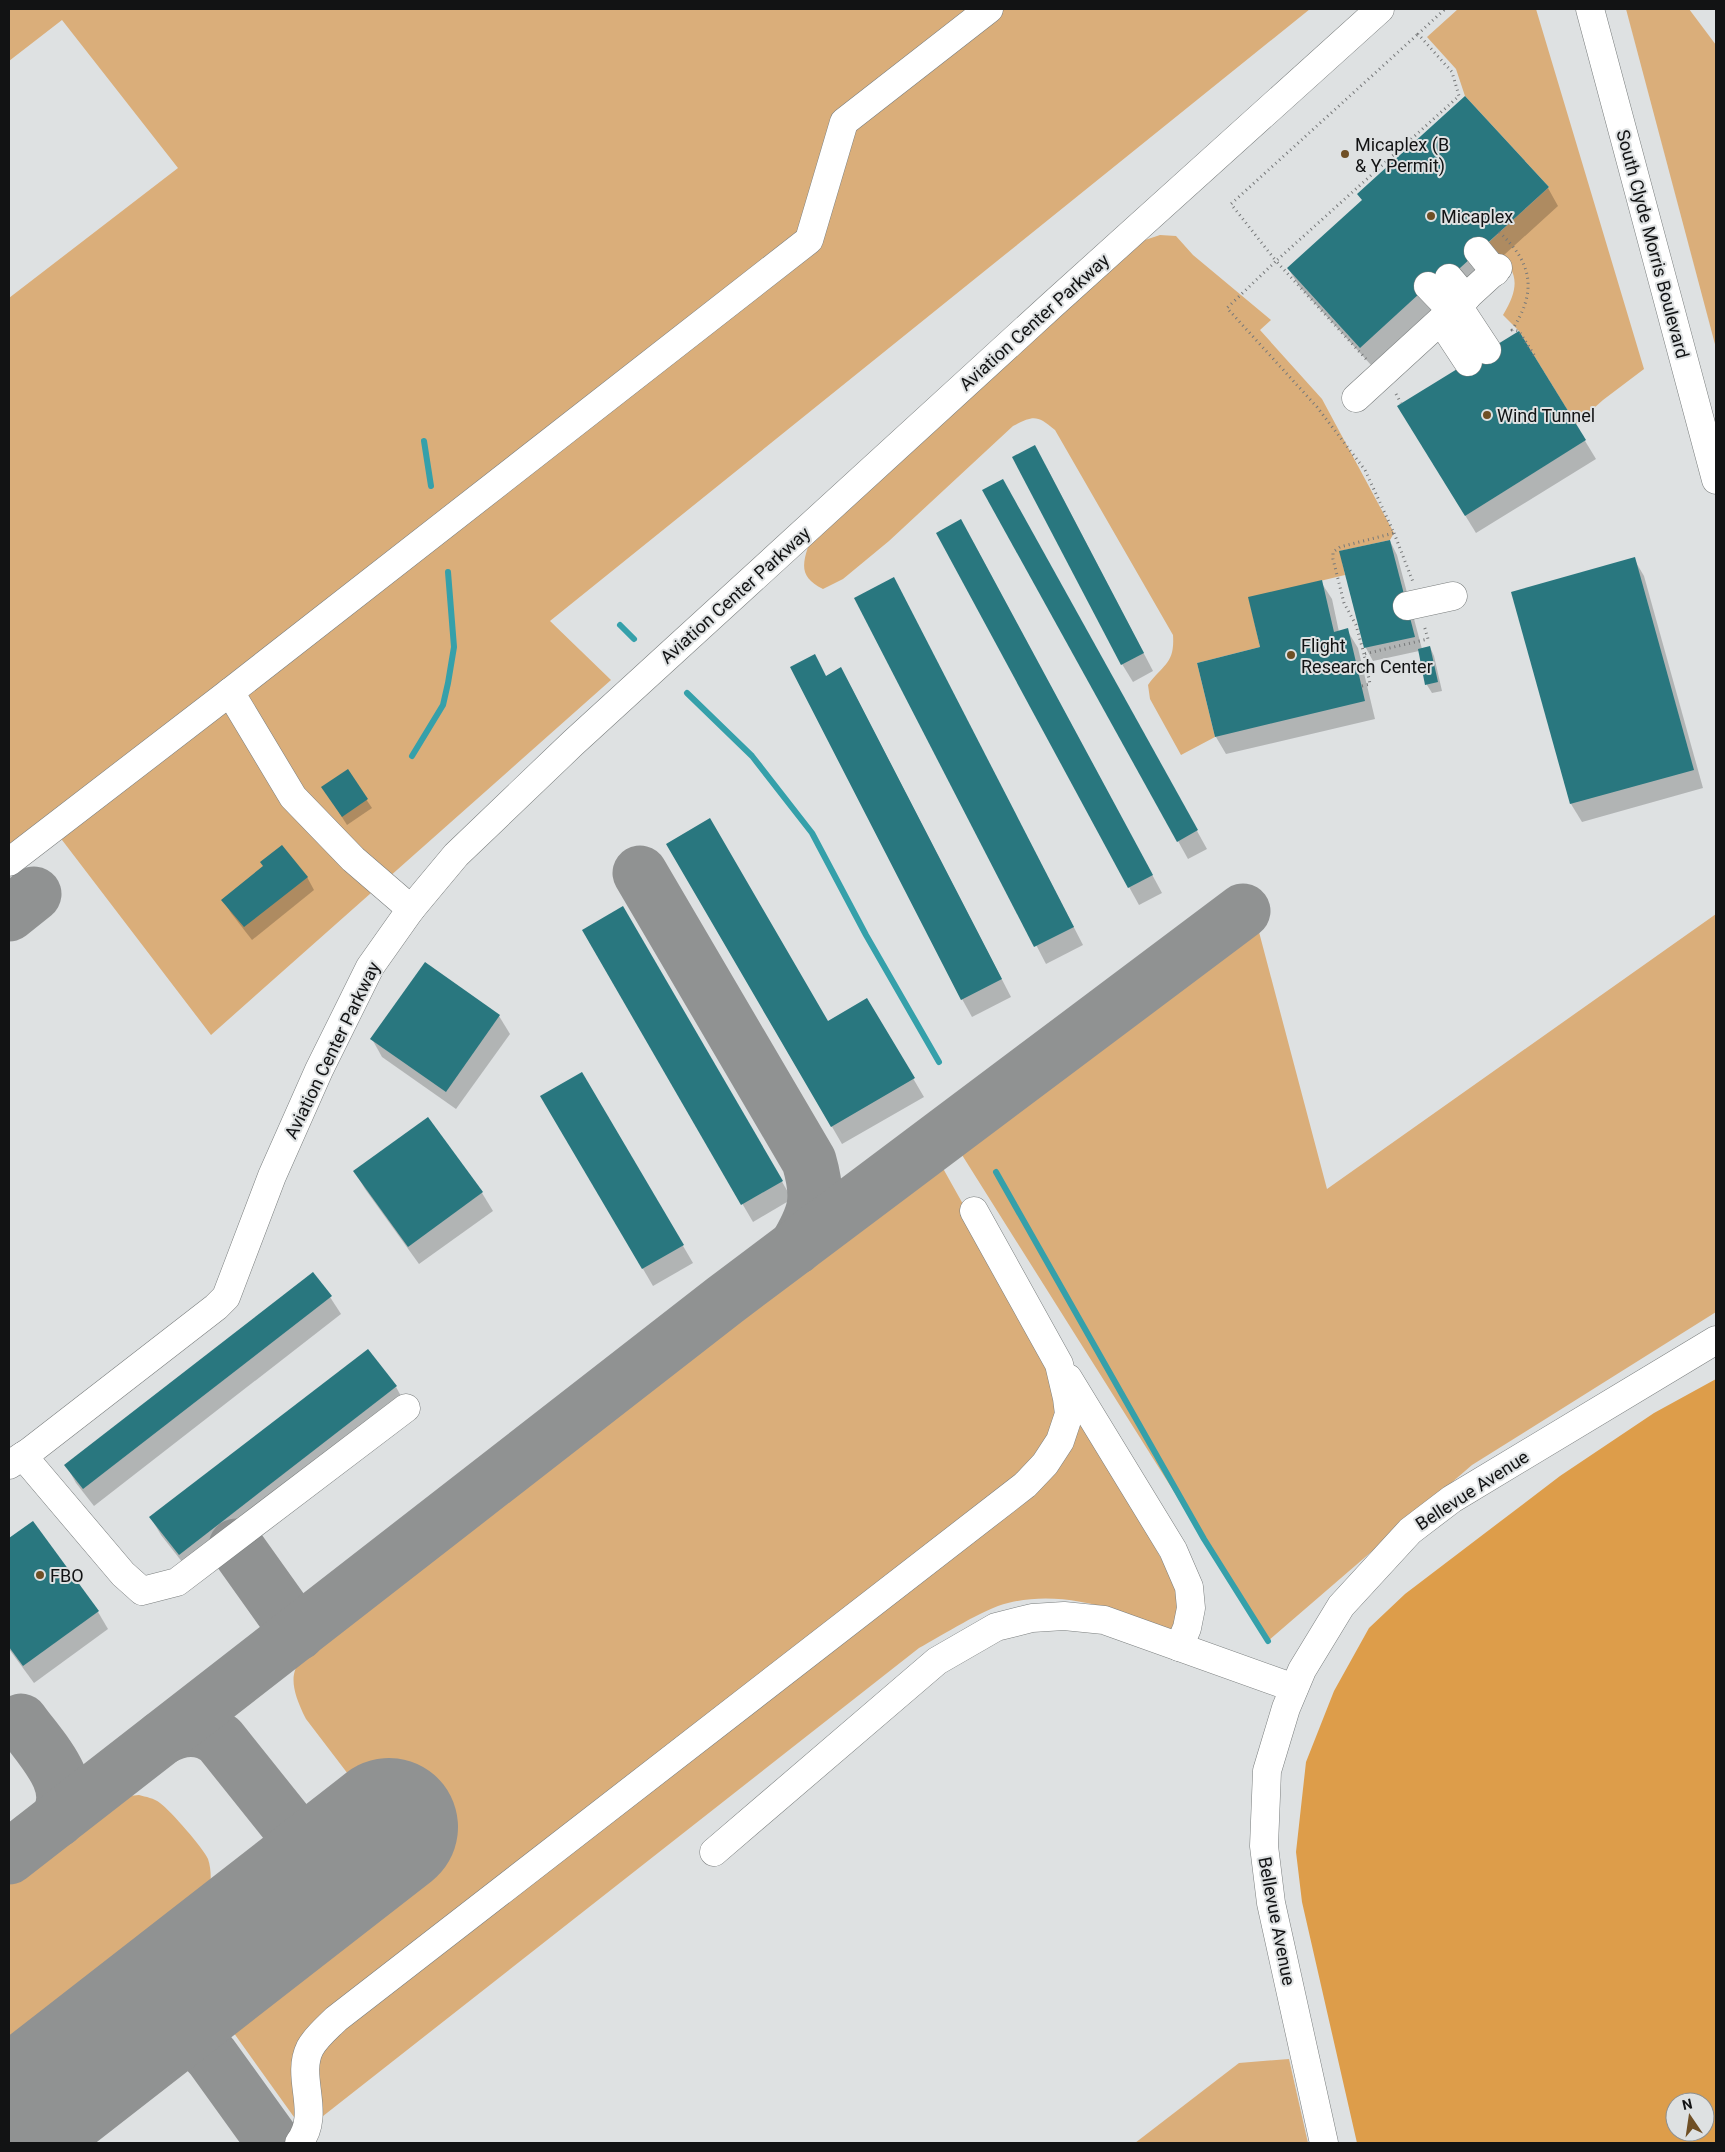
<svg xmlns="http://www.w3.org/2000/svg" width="1725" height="2152" font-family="Roboto,sans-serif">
<rect width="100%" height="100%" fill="#dee1e2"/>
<!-- green -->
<g fill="#daae7a">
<polygon points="9,9 1310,9 550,621 611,680 211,1035 46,819 9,847 9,298 178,168 62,20 9,61"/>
<path d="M1458 9H1536L1644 369 1603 400 1576 424 1519 331 1503 315C1524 281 1515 267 1488 243L1549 187 1465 96 1456 69 1427 37Z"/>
<polygon points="1626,9 1689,9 1716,45 1716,348"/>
<path d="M1160 235 1176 236 1193 255 1271 320 1260 330 1322 399 1394 533 1390 540 1340 551 1345 575 1249 598 1260 647 1197 663 1215 737 1181 755 1150 699 1148 685C1163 664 1175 664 1173 635L1055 430C1037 415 1034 415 1013 426L889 541 843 579 823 589C802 578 801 568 808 547L1142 241Z"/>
<polygon points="1716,914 1716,1312 1472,1465 1268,1641 957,1147 1259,932 1327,1189"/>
<path d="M940 1163 1181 1594 1180 1633C1125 1613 1067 1588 1008 1603 983 1609 943 1635 919 1648L304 2131 226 2022 419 1867 306 1719C284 1675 290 1660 333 1637Z"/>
<path d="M139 1795C146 1797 154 1798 160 1803 170 1810 204 1849 208 1859 213 1874 210 1890 208 1905L9 2060V1879L105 1804 119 1797Z"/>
<polygon points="1289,2059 1308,2143 1135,2143 1239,2063"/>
</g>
<!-- forest -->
<path fill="#dd9d4a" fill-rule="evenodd" d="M1716 1379V2143H1357L1302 1902 1296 1852 1306 1762 1334 1691 1369 1628 1405 1594 1560 1476 1654 1413ZM1675 2102H1705V2132H1675Z"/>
<!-- shadow -->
<g fill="#0003">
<polygon points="1465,97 1548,188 1558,206 1449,305 1443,299 1371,365 1299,286 1288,268 1363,201 1359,194"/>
<polygon points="1519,332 1596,459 1476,533 1409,424"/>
<polygon points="1045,464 1153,671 1133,682 1122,664"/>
<polygon points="1013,498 1207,849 1188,859 1178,841"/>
<polygon points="971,538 1162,893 1139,905 1129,887"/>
<polygon points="1390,541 1397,555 1422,649 1430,647 1434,656 1442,691 1432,693 1427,685 1419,651 1373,661 1366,648 1341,552"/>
<polygon points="1634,559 1644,576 1703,788 1582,822 1571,804 1512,593"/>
<polygon points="1321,582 1332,599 1339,632 1347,630 1358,648 1375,719 1226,754 1216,737"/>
<polygon points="903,597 1083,945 1046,964 856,598"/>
<polygon points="826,677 851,687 1011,997 972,1017 962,999"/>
<polygon points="347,771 372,808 347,825 328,795"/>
<polygon points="668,844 827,1022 867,1000 924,1097 842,1144"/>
<polygon points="307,877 314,890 252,940 231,913 223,900"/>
<polygon points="623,908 792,1199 753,1222 583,931"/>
<polygon points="425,964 499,1016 510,1034 456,1109 382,1057 372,1039"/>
<polygon points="582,1073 693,1263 653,1286 542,1096"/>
<polygon points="428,1118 482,1193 493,1211 419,1264 365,1189 355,1172"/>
<polygon points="330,1297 341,1314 94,1506 76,1483 66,1465"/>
<polygon points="396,1387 406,1405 190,1572 161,1535 151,1518"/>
<polygon points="33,1522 98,1612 108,1629 34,1683 9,1649 9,1540"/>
</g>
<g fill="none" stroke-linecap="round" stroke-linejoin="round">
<!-- stream -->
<g stroke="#35a0aa" stroke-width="6">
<polyline points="424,441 431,486"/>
<polyline points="620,625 634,639"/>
<polyline points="687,693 752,756 812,833 866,935 939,1062"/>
<polyline points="412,756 443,705 448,683 454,647 448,572"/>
<polyline points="996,1172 1204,1539 1268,1641"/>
</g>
<!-- taxiway -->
<g stroke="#909292" stroke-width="55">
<path d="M640 873 809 1161C820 1199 816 1213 796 1247"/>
<polyline points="9,914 34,894"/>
<polyline points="236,1546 298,1633"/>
<path d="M21 1721C40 1748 80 1786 57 1820"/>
<path d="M162 1738C181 1727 203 1726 220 1740L328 1875"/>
<polyline points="9,1857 725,1300 1243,911"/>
<path d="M95 2055C137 2029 174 2012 212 2057L274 2143"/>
</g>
<!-- runway -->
<polyline stroke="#909292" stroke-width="138" points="9,2123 389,1827"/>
</g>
<!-- building -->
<g fill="#29777f">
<polygon points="1465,96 1549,187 1449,278 1432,282 1360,348 1287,268 1362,200 1357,194"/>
<polygon points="1519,331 1586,440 1465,516 1397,406"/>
<polygon points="1035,445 1144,653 1121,665 1012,457"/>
<polygon points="1003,479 1198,830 1177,842 982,490"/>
<polygon points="961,519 1153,875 1128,888 936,533"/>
<polygon points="1390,540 1415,637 1364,648 1339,551"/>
<polygon points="1635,557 1694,770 1570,804 1511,592"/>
<polygon points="894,577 1074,927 1034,947 854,598"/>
<polygon points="1322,580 1334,632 1348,628 1365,701 1215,737 1197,663 1260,647 1248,597"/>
<polygon points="1430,646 1438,682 1425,685 1418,649"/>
<polygon points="815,654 826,676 841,667 1002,979 961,1000 790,667"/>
<polygon points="348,769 368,799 342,817 321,787"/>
<polygon points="710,818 828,1021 867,998 915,1078 831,1127 666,844"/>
<polygon points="282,845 308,877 244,927 221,900 263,866 260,862"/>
<polygon points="623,906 783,1181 741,1205 582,930"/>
<polygon points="425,962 500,1015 446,1092 370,1039"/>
<polygon points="582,1072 684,1245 642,1269 540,1096"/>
<polygon points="428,1117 483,1192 408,1247 353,1171"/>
<polygon points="313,1272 332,1296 83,1489 64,1465"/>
<polygon points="368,1349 397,1386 179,1555 149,1517"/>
<polygon points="33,1521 99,1611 23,1666 9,1647 9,1538"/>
</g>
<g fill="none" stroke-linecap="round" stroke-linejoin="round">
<defs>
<g id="minor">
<polyline points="1478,251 1495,272"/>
<polyline points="1449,278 1466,298"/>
<polyline points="1428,286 1452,311"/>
<polyline points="1458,306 1487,350"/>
<polyline points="1441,321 1468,362"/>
<polyline points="1356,398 1498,268"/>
<polyline points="1407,606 1453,596"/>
<polyline points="230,692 293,797 353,859 411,909"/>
<polyline points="9,862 230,692 809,240 844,122 989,9"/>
<polyline points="1068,1378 1173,1550 1189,1587 1191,1608 1187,1628 1179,1647"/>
<polyline points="23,1456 123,1574 142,1591 177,1582 406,1408"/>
<polyline points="9,1465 29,1452 216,1307 226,1297 272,1176 319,1070 370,967 411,909 456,855 573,743 1052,305 1380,9"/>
<polyline points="714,1852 937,1661 996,1627 1032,1618 1064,1616 1104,1620 1294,1688"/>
<path d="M299 2143C322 2113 295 2078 310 2048 316 2037 327 2028 336 2019L1025 1485 1045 1464 1060 1441 1069 1414 1067 1398 1059 1364 974 1211"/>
<polyline points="1324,2143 1271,1903 1264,1846 1267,1771 1286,1708 1302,1670 1341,1606 1410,1531 1452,1499 1716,1340"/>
</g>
<polyline id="major" points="1590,9 1716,480"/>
</defs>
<!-- minor casing -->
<use href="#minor" stroke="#7a7e7e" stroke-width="29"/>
<!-- major casing -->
<use href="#major" stroke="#7a7e7e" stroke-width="29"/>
<!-- path -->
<g stroke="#767879" stroke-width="3" stroke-dasharray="1 4" stroke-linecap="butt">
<path d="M1499 232C1533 263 1537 292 1512 330L1519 331 1536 358"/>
<polyline points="1366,359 1276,261 1459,96 1452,72 1418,34 1445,9"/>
<polyline points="1396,394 1401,403"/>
<polyline points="1394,533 1413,582"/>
<polyline points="1364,654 1356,625 1344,603 1333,559 1333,552 1340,547 1394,533 1365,470 1317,407 1227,308 1276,261 1231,204 1418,34"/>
<polyline points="1362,686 1370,684 1364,654 1428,639 1424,625"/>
</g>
<!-- minor -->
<use href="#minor" stroke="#fff" stroke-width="28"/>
<!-- major -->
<use href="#major" stroke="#fff" stroke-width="28"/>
</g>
<!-- markers -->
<g fill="#6f4f25" stroke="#dee1e2" stroke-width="2">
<circle cx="1345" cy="154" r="5"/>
<circle cx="1431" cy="216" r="5"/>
<circle cx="1487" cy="415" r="5"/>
<circle cx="1291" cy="655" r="5"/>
<circle cx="40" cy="1575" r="5"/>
</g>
<g text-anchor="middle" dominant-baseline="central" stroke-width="4" stroke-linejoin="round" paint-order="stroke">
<!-- poi labels -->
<g font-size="18" fill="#121314" stroke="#dee1e2" text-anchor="start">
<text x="1355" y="144">Micaplex (B<tspan x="1355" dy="21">&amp; Y Permit)</tspan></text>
<text x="1441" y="216">Micaplex</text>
<text x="1497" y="415">Wind Tunnel</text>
<text x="1301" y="645">Flight<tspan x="1301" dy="21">Research Center</tspan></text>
<text x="50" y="1575">FBO</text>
</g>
<!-- street labels -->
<g font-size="18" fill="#121314" stroke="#dee1e2">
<text transform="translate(1653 244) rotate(75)">South Clyde Morris Boulevard</text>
<text transform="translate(1034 322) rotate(-42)">Aviation Center Parkway</text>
<text transform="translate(735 595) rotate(-42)">Aviation Center Parkway</text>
<text transform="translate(332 1050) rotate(-64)">Aviation Center Parkway</text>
<text transform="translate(1472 1490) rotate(-33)">Bellevue Avenue</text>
<text transform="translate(1277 1921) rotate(79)">Bellevue Avenue</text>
</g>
</g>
<!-- border -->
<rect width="1725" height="2152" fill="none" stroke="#121314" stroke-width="20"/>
<!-- north arrow -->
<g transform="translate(1690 2117) rotate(347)"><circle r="24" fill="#dee1e2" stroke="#8c8f90"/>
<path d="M0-4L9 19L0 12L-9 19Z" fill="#6f4f25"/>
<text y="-8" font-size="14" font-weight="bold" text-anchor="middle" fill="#121314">N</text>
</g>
</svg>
